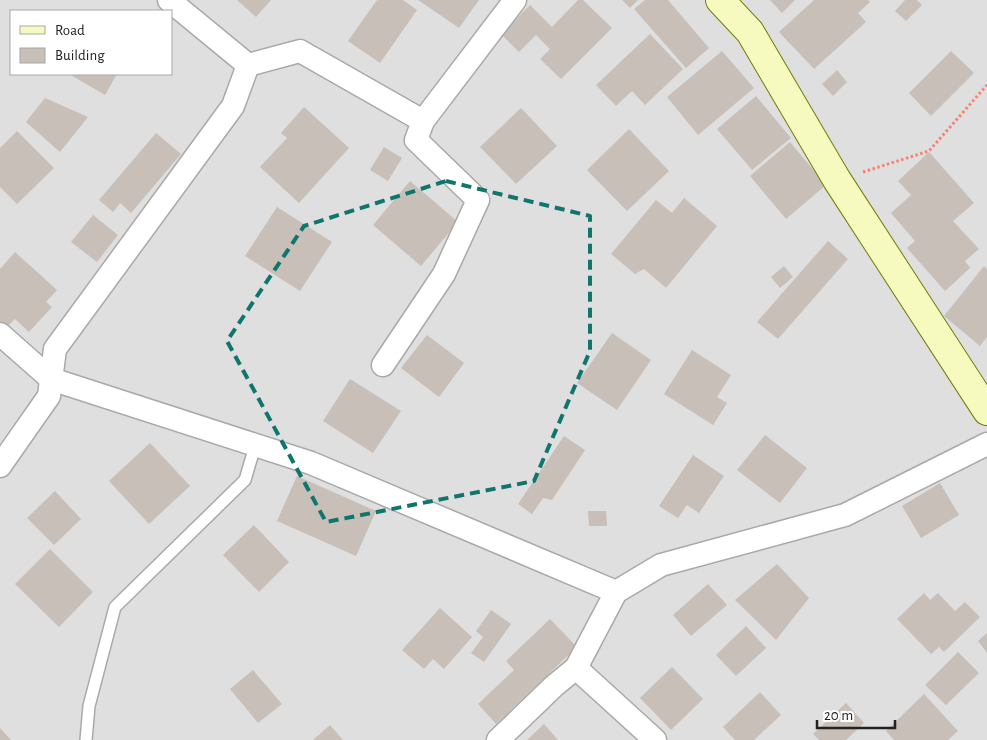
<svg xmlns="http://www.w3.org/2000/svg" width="987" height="740" font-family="'Alegreya Sans',sans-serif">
<rect width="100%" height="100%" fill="#f2efe9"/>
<!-- residential -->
<path fill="#e0dfdf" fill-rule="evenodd" d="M0 0H987V740H0ZM11 11H171V74H11Z"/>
<!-- building -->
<g fill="#c7bfb8">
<polygon points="237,0 271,0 256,17"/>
<polygon points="377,0 403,0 417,10 380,63 348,41"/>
<polygon points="418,0 479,0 459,28"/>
<polygon points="578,0 583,0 612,28 561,79 540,59 550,49 536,35 519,52 501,34 530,5 552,27"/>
<polygon points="622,0 638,0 630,8"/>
<polygon points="645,0 668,0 709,48 686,68 634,9"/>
<polygon points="770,0 795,0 782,13"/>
<polygon points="814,0 868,0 870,2 858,13 866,22 814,69 779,32"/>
<polygon points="905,0 917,0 922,5 906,21 895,11"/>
<polygon points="650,34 683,69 645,105 632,91 616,106 596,85"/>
<polygon points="722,51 754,88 698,135 667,97"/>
<polygon points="951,51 974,73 931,116 909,93"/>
<polygon points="837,70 847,82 833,96 822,84"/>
<polygon points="69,74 117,74 105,95"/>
<polygon points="756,96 791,138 752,170 717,129"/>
<polygon points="45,98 88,117 60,152 26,122"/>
<polygon points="304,107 349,148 299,203 260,167 287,138 281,133"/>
<polygon points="521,108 557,146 516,184 480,147"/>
<polygon points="629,129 669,171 627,211 587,170"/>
<polygon points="17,131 54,168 17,204 0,187 0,148"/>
<polygon points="156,133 181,154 131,213 120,203 113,212 99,200"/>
<polygon points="790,142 826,185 786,219 750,176"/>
<polygon points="384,147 402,158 388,181 370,170"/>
<polygon points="929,152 974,203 953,221 979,249 965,261 970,268 945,291 907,248 915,241 891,213 911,195 898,181"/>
<polygon points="410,181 458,222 421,266 373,225"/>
<polygon points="684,198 717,226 666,288 644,269 635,274 611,254 656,200 672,213"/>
<polygon points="277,207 332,242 300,291 245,256"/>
<polygon points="93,215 118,235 97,262 71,242"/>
<polygon points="828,241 848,259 778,339 757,322"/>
<polygon points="15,252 57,290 46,302 52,307 29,332 15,319 6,328 0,323 0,269"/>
<polygon points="784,266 793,277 780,288 771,277"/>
<polygon points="984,266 987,269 987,337 980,346 944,316"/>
<polygon points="612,333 651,360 617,410 577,383"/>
<polygon points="427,335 464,363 439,397 401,368"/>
<polygon points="692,350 731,375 717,397 727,403 713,425 664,394"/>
<polygon points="350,379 401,411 373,453 323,421"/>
<polygon points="765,435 807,468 780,503 737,470"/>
<polygon points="564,436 585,450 552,500 543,498 532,514 518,504"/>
<polygon points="150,443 190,486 149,524 109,481"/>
<polygon points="693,455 724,476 699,513 687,505 678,518 659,506"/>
<polygon points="297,476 376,511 356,556 277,521"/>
<polygon points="940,483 959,515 921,538 902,506"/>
<polygon points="55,491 81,519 54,545 27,518"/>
<polygon points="588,511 606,511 607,526 589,526"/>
<polygon points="254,525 289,562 259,592 223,555"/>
<polygon points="50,549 93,592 59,627 15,584"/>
<polygon points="777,564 809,598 776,640 735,600"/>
<polygon points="708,584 727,605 691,636 673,615"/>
<polygon points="924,593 930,600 938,593 955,611 965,602 980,617 944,652 939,647 931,654 897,619"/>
<polygon points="440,608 472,637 444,669 433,659 424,669 402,650"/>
<polygon points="491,610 511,624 484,662 471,653 483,637 476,631"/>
<polygon points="550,619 577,647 496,724 478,704 514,670 506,661"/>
<polygon points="746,626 766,648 736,676 716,655"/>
<polygon points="987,633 987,653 978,641"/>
<polygon points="958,652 979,673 946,705 925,685"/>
<polygon points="672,667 703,699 671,730 640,698"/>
<polygon points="253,670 282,704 258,723 230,689"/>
<polygon points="760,692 781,715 754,740 735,740 723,727"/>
<polygon points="924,694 958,731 948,740 894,740 886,731"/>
<polygon points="846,703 864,723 846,740 819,740 813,734"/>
<polygon points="544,724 558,740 527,740"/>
<polygon points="330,725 343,740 313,740"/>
<polygon points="0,728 11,740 0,740"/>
</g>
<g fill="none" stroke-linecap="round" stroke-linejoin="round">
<defs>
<polyline id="lane" points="86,740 89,706 115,607 245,480 255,446"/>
<g id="street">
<polyline points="248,65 300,51 423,121 515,0"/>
<polyline points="0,334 51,379 311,463 616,592"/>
<polyline points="383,365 444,274 478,200 416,140 423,121"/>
<polyline points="0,466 49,396 55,349 233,106 248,65 169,0"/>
<polyline points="576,668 655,740"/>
<polyline points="498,740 554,686 576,668 616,592 661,565 845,515 987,444"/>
</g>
<polyline id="secondary" points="720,0 750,32 837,180 987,411"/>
</defs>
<!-- lane casing -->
<use href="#lane" stroke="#a9a9a9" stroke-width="14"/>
<!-- street casing -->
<use href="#street" stroke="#a9a9a9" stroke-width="25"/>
<!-- secondary casing -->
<use href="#secondary" stroke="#707d05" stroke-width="30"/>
<!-- path -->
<polyline stroke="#fa8072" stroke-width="3" stroke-dasharray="2.5 2.5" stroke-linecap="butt" points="863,172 929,151 987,85"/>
<!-- lane -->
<use href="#lane" stroke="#fff" stroke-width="11"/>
<!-- street -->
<use href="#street" stroke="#fff" stroke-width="22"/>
<!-- secondary -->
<use href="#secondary" stroke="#f7fabf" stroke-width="28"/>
</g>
<!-- marked area -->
<path fill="none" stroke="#0f766e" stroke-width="4" stroke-dasharray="10 6" stroke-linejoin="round" d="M446 181 590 216V351L534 481 326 522 227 341 304 226Z"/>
<!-- legend -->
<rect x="10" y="10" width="162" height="65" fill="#ffffff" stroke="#a7a7a7"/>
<rect x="20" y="26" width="25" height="8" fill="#f7fabf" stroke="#a7a7a7"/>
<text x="55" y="35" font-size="15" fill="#222222">Road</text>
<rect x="20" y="48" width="25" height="15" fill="#c7bfb8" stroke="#a7a7a7"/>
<text x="55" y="60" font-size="15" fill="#222222">Building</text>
<!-- scale -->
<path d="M817 720v8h78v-8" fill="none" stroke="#222222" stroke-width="2.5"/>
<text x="824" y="720" font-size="15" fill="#222222" stroke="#ffffff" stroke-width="4" paint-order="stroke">20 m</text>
</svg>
